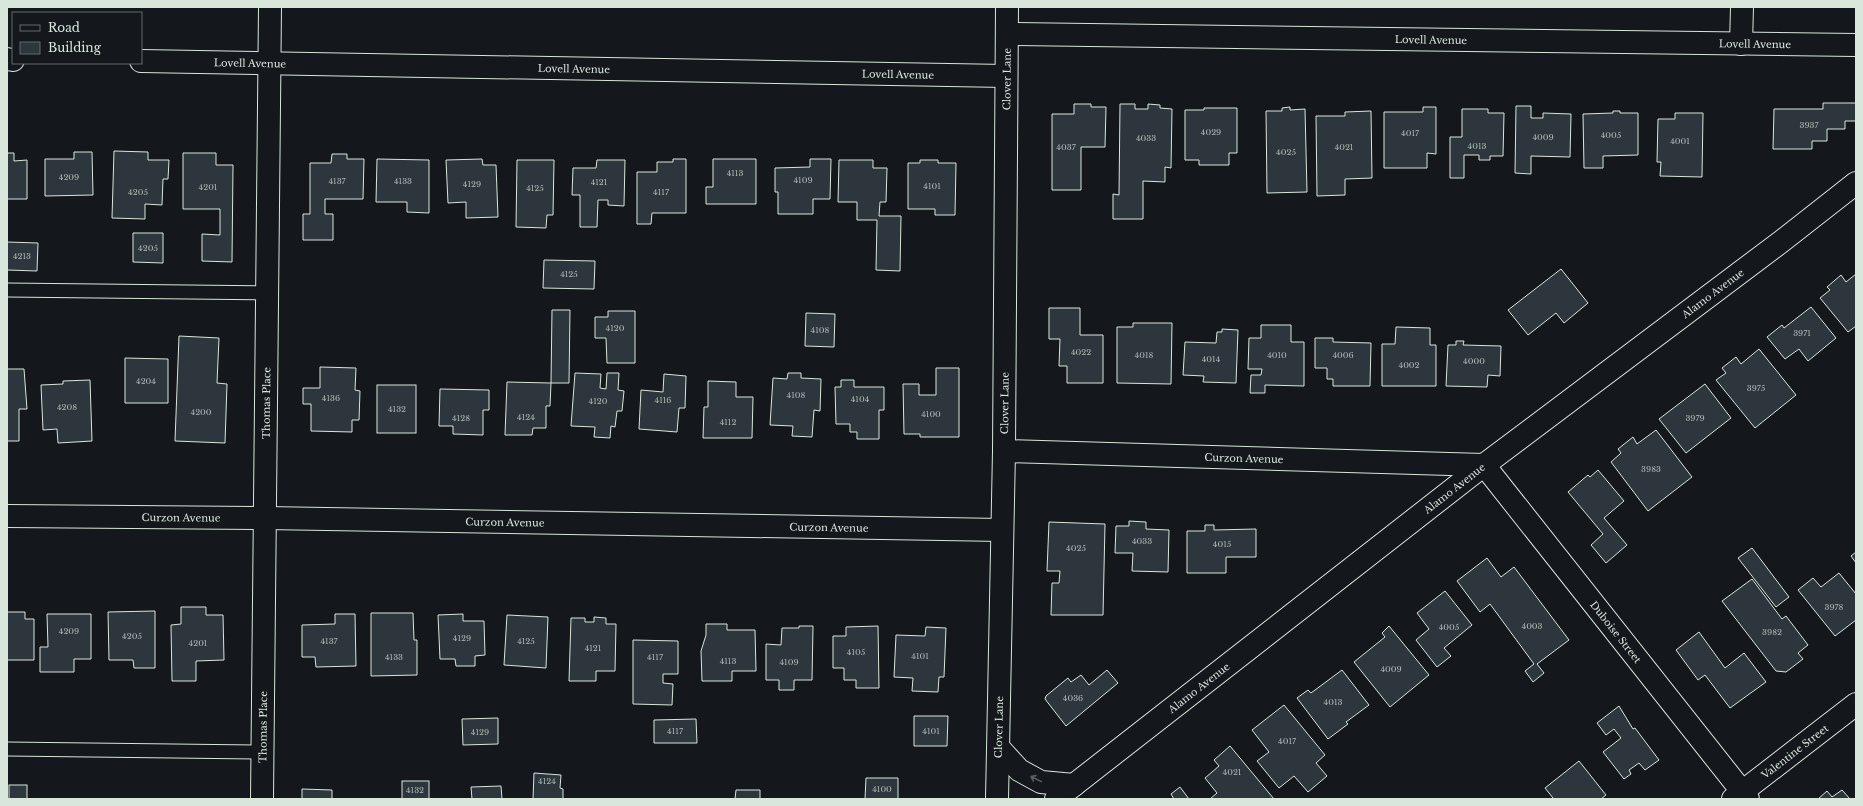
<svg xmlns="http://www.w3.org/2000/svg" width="1863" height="806" font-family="'Libre Baskerville',serif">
<rect width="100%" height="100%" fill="#14181c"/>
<!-- building -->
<g fill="#2c363c" stroke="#d8e6dc">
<polygon points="1823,103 1856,103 1856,121 1845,121 1845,129 1827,129 1827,141 1812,141 1812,149 1773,149 1774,109 1823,109"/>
<polygon points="1074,104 1091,104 1091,107 1106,107 1105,147 1081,147 1081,190 1052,190 1052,114 1074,114"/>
<polygon points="1120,104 1135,104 1135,109 1148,109 1148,104 1160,105 1160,108 1172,109 1171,168 1165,167 1165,182 1143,181 1143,219 1113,219 1113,194 1119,195"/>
<polygon points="1516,106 1531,106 1531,118 1543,118 1543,113 1571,114 1570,157 1531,156 1531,174 1515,173"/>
<polygon points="1290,107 1290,110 1305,109 1307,192 1267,193 1266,111 1282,111 1282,108"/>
<polygon points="1423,107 1436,107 1436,154 1427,153 1427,168 1384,168 1384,112 1423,112"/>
<polygon points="1204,108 1237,108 1237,153 1229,153 1229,165 1199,165 1199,160 1185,160 1185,110 1204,110"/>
<polygon points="1462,109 1488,109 1488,113 1504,113 1503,156 1490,156 1490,160 1479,160 1479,155 1464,155 1464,178 1450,178 1450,137 1462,137"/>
<polygon points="1371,111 1372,178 1345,179 1345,195 1317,196 1316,116 1345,116 1345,112"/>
<polygon points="1613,111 1620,111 1620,113 1638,113 1638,155 1603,156 1603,168 1584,168 1583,114 1613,113"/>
<polygon points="1675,113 1703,113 1702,177 1660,176 1661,162 1657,162 1658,119 1675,119"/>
<polygon points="114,151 148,152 148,160 169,160 168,179 163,179 162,205 145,204 145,219 112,218"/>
<polygon points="74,152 92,152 93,195 45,196 45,159 74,159"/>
<polygon points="7,153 14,153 14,161 27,160 27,199 7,199"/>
<polygon points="183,153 216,153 216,165 233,165 232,262 202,261 202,234 220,235 220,209 183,209"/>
<polygon points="332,154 347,154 347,159 364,159 363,199 325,199 325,214 333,214 333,240 303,240 303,214 310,214 310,163 331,163"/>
<polygon points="377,159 429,160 429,213 407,212 407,202 376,202"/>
<polygon points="482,159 483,165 496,165 498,217 466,218 466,202 448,203 446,160"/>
<polygon points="673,159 686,159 686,213 652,213 651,224 637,224 637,172 657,172 657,162 673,162"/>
<polygon points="713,159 756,159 756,204 706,204 706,187 713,187"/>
<polygon points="810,159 831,159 830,199 813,199 813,214 778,214 778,192 775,192 775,168 810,167"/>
<polygon points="517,160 554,160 553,215 547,215 546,228 516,227"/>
<polygon points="597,160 625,160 624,206 608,205 608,200 598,200 597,227 580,227 580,195 572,195 573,168 596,168"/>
<polygon points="839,160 873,160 873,168 887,168 886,202 880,202 879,216 901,216 900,271 876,270 877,220 857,220 857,202 838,202"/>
<polygon points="920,160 938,160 938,163 956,163 955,215 935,215 935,209 908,209 908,163 920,163"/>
<polygon points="133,233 163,233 163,263 133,262"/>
<polygon points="7,242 38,243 37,271 7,270"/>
<polygon points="544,260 595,261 594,289 543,288"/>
<polygon points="1561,269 1588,303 1564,323 1556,313 1528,335 1508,310"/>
<polygon points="1856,274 1856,326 1848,332 1820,298 1830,290 1827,287 1841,275 1846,282"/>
<polygon points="1811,307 1836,338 1808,361 1799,349 1785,359 1767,337 1782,325 1784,328"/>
<polygon points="1049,308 1080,308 1080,335 1103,335 1103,383 1067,383 1067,366 1059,366 1060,339 1049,339"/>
<polygon points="552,310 570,310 569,383 551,383"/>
<polygon points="608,311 635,311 635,363 607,363 606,338 595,338 595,317 608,317"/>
<polygon points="806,313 835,314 834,347 805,346"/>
<polygon points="1133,323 1172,323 1171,384 1117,383 1117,327 1133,327"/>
<polygon points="1261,325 1291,325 1291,342 1304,342 1304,386 1265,385 1265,393 1250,393 1251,375 1261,375 1262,369 1248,369 1249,338 1261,338"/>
<polygon points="1396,327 1430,328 1430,345 1436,345 1436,386 1382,386 1382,344 1395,344"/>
<polygon points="1222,329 1238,330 1236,383 1203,382 1204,376 1183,375 1185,342 1216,343 1217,332 1222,332"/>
<polygon points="179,336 219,338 217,383 227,384 225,443 175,441"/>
<polygon points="1315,338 1333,338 1333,342 1371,343 1370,386 1333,386 1333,379 1327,379 1327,368 1315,368"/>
<polygon points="1456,341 1464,341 1463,345 1501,346 1500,376 1488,375 1487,387 1446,386 1448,345 1456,345"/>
<polygon points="1759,349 1796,395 1755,428 1716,380 1726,373 1722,368 1736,357 1741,364"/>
<polygon points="125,358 168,359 168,403 125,403"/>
<polygon points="320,367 356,368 355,390 360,391 359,420 352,420 352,432 311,431 311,404 303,404 303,388 320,388"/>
<polygon points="936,368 959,368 959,437 920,437 920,434 904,434 903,384 919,384 919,395 936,395"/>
<polygon points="7,369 24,369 27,409 19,409 19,441 7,441"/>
<polygon points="575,373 601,374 600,388 606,389 607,373 619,373 618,390 624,391 622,411 617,411 615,427 611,426 610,438 594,437 595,427 571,426"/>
<polygon points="788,373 801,373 801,378 821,379 820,411 814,410 812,437 792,436 793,426 770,425 773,378 787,379"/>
<polygon points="664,374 686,376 685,408 679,408 677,432 639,429 641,390 663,392"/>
<polygon points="90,380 92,441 58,443 57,429 43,430 41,385 63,384 63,381"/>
<polygon points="841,380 854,380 854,387 884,387 884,410 879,410 879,439 857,439 857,432 850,432 850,424 836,424 835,387 841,387"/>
<polygon points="708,381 736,382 736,397 753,397 752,438 703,438 704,407 708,407"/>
<polygon points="507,382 551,383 550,406 546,406 546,428 533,428 532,435 505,435"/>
<polygon points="1705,384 1731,418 1686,453 1659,419"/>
<rect x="377" y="385" width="39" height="48"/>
<polygon points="440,389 489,390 489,410 483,410 483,435 453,434 453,426 439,426"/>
<polygon points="1656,430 1692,477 1648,511 1611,462 1621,453 1618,449 1633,437 1637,444"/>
<polygon points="1598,470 1624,501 1604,518 1627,545 1606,563 1591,545 1603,534 1568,492 1588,475 1590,477"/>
<polygon points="1129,521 1146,522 1146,529 1169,530 1168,572 1132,571 1133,553 1115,553 1116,526 1129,526"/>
<polygon points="1049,522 1105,524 1103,615 1051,615 1052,583 1059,583 1060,571 1047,571"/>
<polygon points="1205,525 1214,525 1214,530 1256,529 1256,557 1226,557 1226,573 1187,573 1187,531 1205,531"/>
<polygon points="1752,548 1789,597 1776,607 1738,558"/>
<polygon points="1856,552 1856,563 1851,556"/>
<polygon points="1487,558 1501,577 1514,567 1569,640 1537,664 1544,673 1533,682 1525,671 1534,664 1490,604 1480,612 1457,581"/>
<polygon points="1839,573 1856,594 1856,620 1835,636 1798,590 1813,578 1821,587"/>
<polygon points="1752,579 1782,619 1786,616 1808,645 1798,653 1803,659 1786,672 1776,671 1722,601"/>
<polygon points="1445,591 1472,625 1444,648 1451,656 1437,667 1416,640 1429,629 1417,613"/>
<polygon points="181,607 206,607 206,615 223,615 224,660 196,661 196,681 172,681 171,625 181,624"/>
<polygon points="155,611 155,668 134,668 133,660 109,660 108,612"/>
<polygon points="7,612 25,612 25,619 34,619 34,660 7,660"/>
<polygon points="371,613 413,613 414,640 417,640 417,675 371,676"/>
<polygon points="47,614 91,614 91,659 74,659 74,672 40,672 40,647 48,647"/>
<polygon points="335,614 355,614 356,666 316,667 315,657 302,657 302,625 335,624"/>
<polygon points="463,614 463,621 484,621 485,655 475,656 475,666 456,666 455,659 440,659 438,615"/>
<polygon points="507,615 548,617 546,668 504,665"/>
<polygon points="594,617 606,618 606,624 616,624 615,671 596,671 596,681 569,681 571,618 585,618 585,622 594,622"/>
<polygon points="706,624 727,624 727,630 755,630 756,671 732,671 732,681 702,681 701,651 706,635"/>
<polygon points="799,626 813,626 812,680 794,680 794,690 779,690 779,680 766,680 766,644 781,645 782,628 799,628"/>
<polygon points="878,626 879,688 856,688 856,680 844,680 844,668 833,668 833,636 846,636 846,627"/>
<polygon points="1389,626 1429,675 1390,707 1354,662 1385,637 1382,633"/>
<polygon points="926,627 946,628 944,677 939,677 938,692 912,691 913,678 894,677 896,635 925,636"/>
<polygon points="1699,632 1725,668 1744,653 1766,682 1730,708 1705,675 1698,680 1676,650"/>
<polygon points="633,640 678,641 678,674 663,674 663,683 673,684 672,705 633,704"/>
<polygon points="1107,670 1118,683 1066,726 1045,699 1046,696 1068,678 1071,682 1081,675 1089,685"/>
<polygon points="1342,670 1369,705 1346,722 1348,724 1328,739 1297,698 1308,690 1311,693"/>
<polygon points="1284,705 1325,755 1316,763 1327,776 1308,792 1294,776 1279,788 1257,761 1269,752 1252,730"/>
<polygon points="1619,706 1633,729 1635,728 1659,760 1645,770 1639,763 1629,770 1631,774 1624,779 1603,752 1621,738 1614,729 1606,735 1597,723"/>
<polygon points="914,716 948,716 947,746 914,746"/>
<polygon points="498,718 498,744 463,745 462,719"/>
<polygon points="696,719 697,743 654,743 654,720"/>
<polygon points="1230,746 1274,799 1210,799 1217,793 1205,778 1219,766 1214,760"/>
<polygon points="1579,761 1606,795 1601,799 1552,799 1553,798 1545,788"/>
<polygon points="534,773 561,775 560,788 563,789 563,799 533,799"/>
<polygon points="866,778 898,778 898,799 865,799"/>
<rect x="402" y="781" width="27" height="18"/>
<rect x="9" y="785" width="18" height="14"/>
<polygon points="501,786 502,799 472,799 471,787"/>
<polygon points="1180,787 1189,799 1174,799 1171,794"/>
<polygon points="302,789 332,790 332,799 302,799"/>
<polygon points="736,790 760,790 760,799 735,799"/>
<polygon points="1842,790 1850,799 1818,799 1827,791 1832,797"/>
</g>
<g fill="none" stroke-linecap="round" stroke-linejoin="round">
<defs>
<g id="service">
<polyline points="7,290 267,293"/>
<polyline points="7,749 263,752"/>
</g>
<g id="minor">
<path id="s1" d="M1007 34 1856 45"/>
<polyline points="1741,44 1742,7"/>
<polyline points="7,59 13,60"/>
<path id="s2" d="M141 61 1006 76"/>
<path id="s3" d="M1004 451 1484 465 1748 799"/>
<path id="s4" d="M7 516 265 518 1002 530"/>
<path id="s5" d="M262 799 270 7"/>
<path id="s6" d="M1056 799 1484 465 1782 241 1856 183"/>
<path id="s7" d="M1733 799 1856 704"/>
</g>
<g id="tertiary">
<polyline points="999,748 1019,770 1041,782 1074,785"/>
<path id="s8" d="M997 799 1004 451 1007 7"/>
</g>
</defs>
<!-- service casing -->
<use href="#service" stroke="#d8e6dc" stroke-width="15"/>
<!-- minor casing -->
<use href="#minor" stroke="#d8e6dc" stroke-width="24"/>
<!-- tertiary casing -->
<use href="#tertiary" stroke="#d8e6dc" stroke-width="24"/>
<!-- service -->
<use href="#service" stroke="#14181c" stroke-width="13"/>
<!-- minor -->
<use href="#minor" stroke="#14181c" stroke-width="22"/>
<!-- tertiary -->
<use href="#tertiary" stroke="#14181c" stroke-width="22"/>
</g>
<!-- one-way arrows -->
<defs><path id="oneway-shaft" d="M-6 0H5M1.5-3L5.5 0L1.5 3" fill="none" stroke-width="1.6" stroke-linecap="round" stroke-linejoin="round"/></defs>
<use stroke="#59605f" href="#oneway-shaft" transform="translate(1036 779) rotate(-154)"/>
<g text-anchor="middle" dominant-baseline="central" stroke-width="3" stroke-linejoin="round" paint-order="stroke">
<!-- number labels -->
<g font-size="8" fill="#adbab4">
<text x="1809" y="125">3937</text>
<text x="1211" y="132">4029</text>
<text x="1410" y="133">4017</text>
<text x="1611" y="135">4005</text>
<text x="1543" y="137">4009</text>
<text x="1146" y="138">4033</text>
<text x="1680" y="141">4001</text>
<text x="1477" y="146">4013</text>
<text x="1066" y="147">4037</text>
<text x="1344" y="147">4021</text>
<text x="1286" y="152">4025</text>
<text x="735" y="173">4113</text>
<text x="69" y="177">4209</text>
<text x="803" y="180">4109</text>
<text x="337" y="181">4137</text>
<text x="403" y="181">4133</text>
<text x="599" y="182">4121</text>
<text x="472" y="184">4129</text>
<text x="932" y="186">4101</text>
<text x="208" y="187">4201</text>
<text x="535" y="188">4125</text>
<text x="138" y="192">4205</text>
<text x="661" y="192">4117</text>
<text x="148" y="248">4205</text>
<text x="22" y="256">4213</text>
<text x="569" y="274">4125</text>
<text x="615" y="328">4120</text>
<text x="820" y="330">4108</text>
<text x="1802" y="333">3971</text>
<text x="1081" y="352">4022</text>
<text x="1144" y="355">4018</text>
<text x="1277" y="355">4010</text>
<text x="1343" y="355">4006</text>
<text x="1211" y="359">4014</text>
<text x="1474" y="361">4000</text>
<text x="1409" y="365">4002</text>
<text x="146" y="381">4204</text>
<text x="1756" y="388">3975</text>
<text x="796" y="395">4108</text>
<text x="331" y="398">4136</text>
<text x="860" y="399">4104</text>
<text x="663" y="400">4116</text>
<text x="598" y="401">4120</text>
<text x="67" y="407">4208</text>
<text x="397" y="409">4132</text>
<text x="201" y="412">4200</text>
<text x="931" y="414">4100</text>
<text x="526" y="417">4124</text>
<text x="461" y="418">4128</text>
<text x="1695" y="418">3979</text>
<text x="728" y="422">4112</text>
<text x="1651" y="469">3983</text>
<text x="1142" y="541">4033</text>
<text x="1222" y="544">4015</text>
<text x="1076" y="548">4025</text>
<text x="1834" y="607">3978</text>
<text x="1532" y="626">4003</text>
<text x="1449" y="627">4005</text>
<text x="69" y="631">4209</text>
<text x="1772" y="632">3982</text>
<text x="132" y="636">4205</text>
<text x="462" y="638">4129</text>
<text x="329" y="641">4137</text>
<text x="526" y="641">4125</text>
<text x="198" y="643">4201</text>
<text x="593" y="648">4121</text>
<text x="856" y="652">4105</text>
<text x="920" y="656">4101</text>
<text x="394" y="657">4133</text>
<text x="655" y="657">4117</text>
<text x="728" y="661">4113</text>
<text x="789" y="662">4109</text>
<text x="1391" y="669">4009</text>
<text x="1073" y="698">4036</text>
<text x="1333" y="702">4013</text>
<text x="675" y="731">4117</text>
<text x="931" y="731">4101</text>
<text x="480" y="732">4129</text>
<text x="1287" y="741">4017</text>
<text x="1232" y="772">4021</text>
<text x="547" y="781">4124</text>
<text x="882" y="789">4100</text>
<text x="415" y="790">4132</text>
</g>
<!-- street labels -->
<g font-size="10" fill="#d8e6dc" stroke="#14181c">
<text stroke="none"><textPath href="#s1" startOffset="424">Lovell Avenue</textPath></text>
<text stroke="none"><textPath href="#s1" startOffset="748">Lovell Avenue</textPath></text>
<text stroke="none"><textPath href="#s2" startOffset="109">Lovell Avenue</textPath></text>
<text stroke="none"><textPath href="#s2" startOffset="433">Lovell Avenue</textPath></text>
<text stroke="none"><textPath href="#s2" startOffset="757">Lovell Avenue</textPath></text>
<text stroke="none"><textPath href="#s8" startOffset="720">Clover Lane</textPath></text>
<text stroke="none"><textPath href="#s6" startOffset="829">Alamo Avenue</textPath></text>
<text stroke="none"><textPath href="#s5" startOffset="396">Thomas Place</textPath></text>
<text stroke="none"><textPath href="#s8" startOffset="396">Clover Lane</textPath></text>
<text stroke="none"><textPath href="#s3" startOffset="240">Curzon Avenue</textPath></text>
<text stroke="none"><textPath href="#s6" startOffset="505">Alamo Avenue</textPath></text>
<text stroke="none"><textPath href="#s4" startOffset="174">Curzon Avenue</textPath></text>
<text stroke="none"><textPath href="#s4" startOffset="498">Curzon Avenue</textPath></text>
<text stroke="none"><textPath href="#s4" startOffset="822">Curzon Avenue</textPath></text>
<text stroke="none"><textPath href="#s3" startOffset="693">Duboise Street</textPath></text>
<text stroke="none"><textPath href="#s6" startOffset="181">Alamo Avenue</textPath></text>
<text stroke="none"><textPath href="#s5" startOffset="72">Thomas Place</textPath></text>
<text stroke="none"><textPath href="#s8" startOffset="72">Clover Lane</textPath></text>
<text stroke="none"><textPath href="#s7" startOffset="78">Valentine Street</textPath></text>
</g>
</g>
<!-- border -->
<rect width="1863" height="806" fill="none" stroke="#d8e6dc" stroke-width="16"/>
<!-- legend -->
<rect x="12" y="12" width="130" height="52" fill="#14181c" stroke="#626a69"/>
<rect x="20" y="25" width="20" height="6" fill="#14181c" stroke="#626a69"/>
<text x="48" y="32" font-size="12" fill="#d8e6dc">Road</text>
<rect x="20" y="42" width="20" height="12" fill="#2c363c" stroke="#626a69"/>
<text x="48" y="52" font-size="12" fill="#d8e6dc">Building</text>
</svg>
